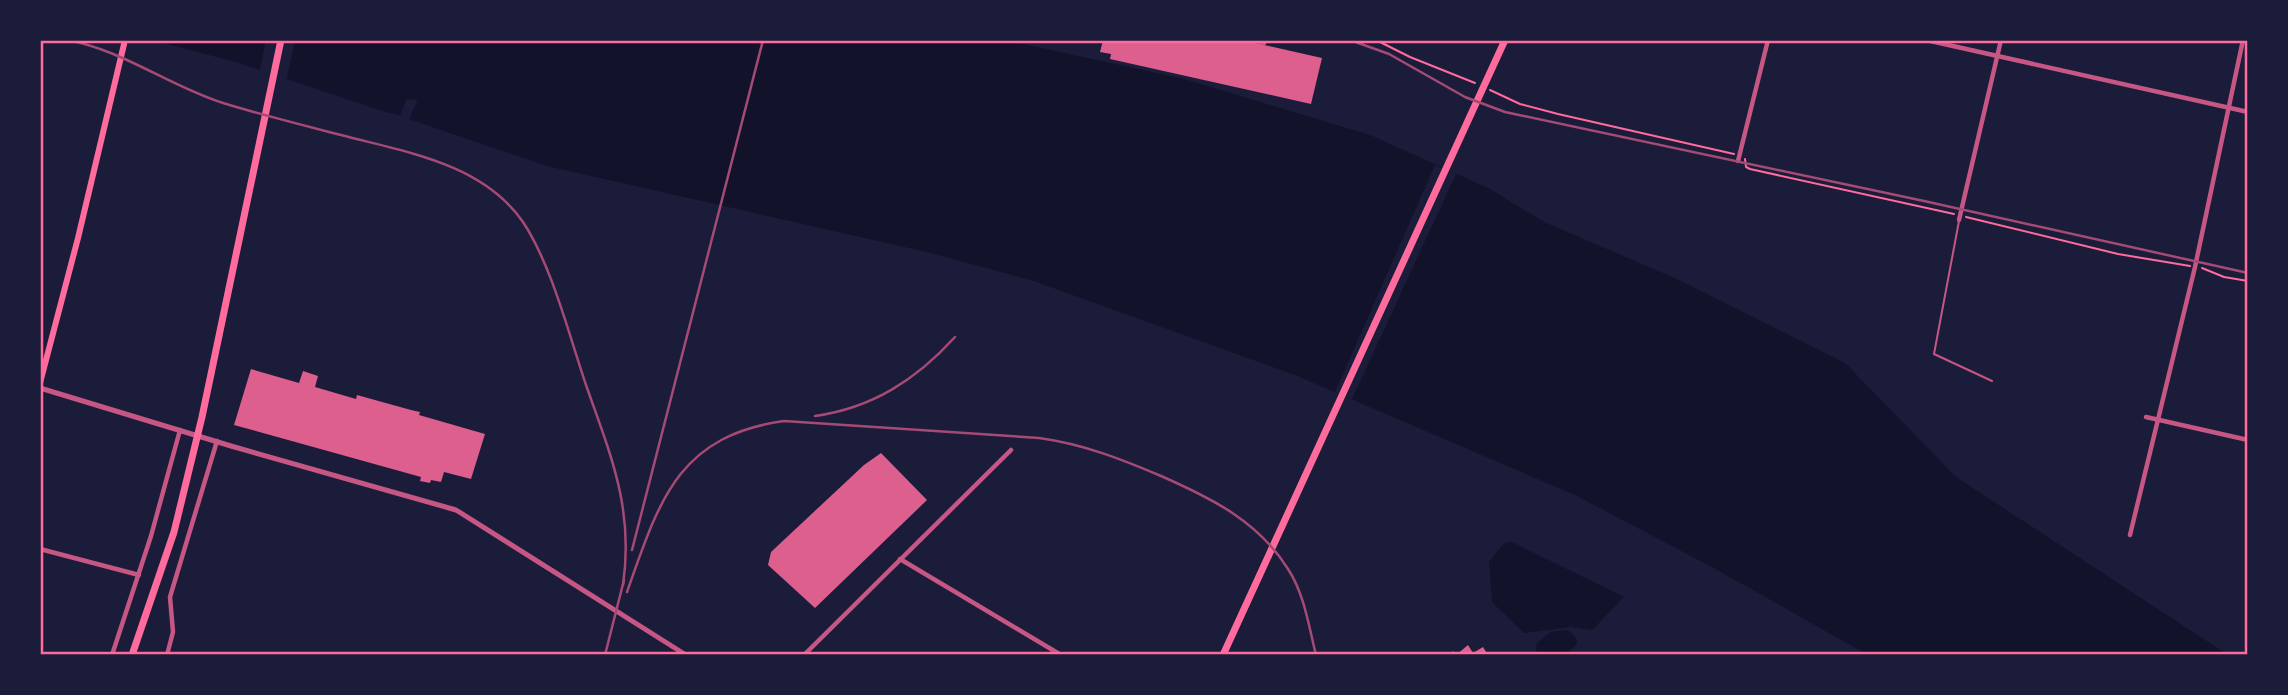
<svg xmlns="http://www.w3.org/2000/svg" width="2288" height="695" font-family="Rubik,sans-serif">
<rect width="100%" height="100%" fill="#1b1b3a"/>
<!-- water -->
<g fill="#12122b">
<polygon points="153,40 1004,40 1184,79 1370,135 1490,189 1544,222 1677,279 1845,363 1956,477 2228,655 1868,655 1712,567 1575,495 1295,375 1031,280 927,252 547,166 409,119 418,100 407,99 400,115 385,112 239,63"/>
<polygon points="1510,541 1624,597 1592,630 1571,627 1524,633 1492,602 1489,562 1502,545"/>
<polygon points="1568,630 1576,638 1577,644 1566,655 1540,655 1536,650 1537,643 1550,632"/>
</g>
<!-- pier -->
<g fill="#1b1b3a">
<polygon points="266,40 295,40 286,82 259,73"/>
<polygon points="1435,165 1456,174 1352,399 1335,392"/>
</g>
<!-- building -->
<g fill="#dd5f8e">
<polygon points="1103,40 1242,40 1322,58 1311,104 1110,59 1111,54 1100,52"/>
<polygon points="251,369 299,383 303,371 318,376 315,387 356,399 357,395 411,410 420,412 419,415 485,434 471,479 444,472 441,482 431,480 430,483 420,481 421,477 234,425"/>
<polygon points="881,453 927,500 815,608 768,565 771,552 864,465"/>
<polygon points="1468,645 1473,653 1483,647 1488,655 1449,655 1453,651 1456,655"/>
</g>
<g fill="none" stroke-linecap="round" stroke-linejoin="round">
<!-- path -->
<g stroke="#ff6b9d" stroke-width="2">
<polyline points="1376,40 1410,57 1475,83"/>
<polyline points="1490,90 1520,104 1558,114 1734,154"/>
<polyline points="1745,159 1746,167 1750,169 1954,214"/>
<polyline points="1966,217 2118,254 2190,266"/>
<polyline points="2202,268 2224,277 2248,281"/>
</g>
<!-- service -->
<polyline stroke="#c65784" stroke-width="2" points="1959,221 1934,354 1992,381"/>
<!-- minor -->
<g stroke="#c65784" stroke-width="4.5">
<polyline points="1252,40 1264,43"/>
<polyline points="1926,40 2248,112"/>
<polyline points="1738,161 1768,40"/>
<polyline points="1959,220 2001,40"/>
<polyline points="2146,417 2248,440"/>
<polyline points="2130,535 2195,267 2243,40"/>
<polyline points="40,549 139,575"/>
<polyline points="900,559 1061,655"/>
<polyline points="112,655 151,536 180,430"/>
<polyline points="167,655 173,632 170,597 217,441"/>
<polyline points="804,655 1011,450"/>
</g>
<!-- tertiary -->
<polyline stroke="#c65784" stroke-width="5" points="40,388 231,446 456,510 686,655"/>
<!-- secondary -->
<polyline stroke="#ff6b9d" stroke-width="6" points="40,383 78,238 125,40"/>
<!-- primary -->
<g stroke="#ff6b9d" stroke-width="7">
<polyline points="132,655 174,532 202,417 281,40"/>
<polyline points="1223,655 1505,40"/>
</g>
<!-- rail -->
<g stroke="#a44b75" stroke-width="2.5">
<path d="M67 40C123 50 169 86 223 103 262 115 302 125 341 135 405 152 482 163 523 222 552 266 569 335 586 385 611 456 634 509 623 585"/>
<polyline points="1350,40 1389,54 1465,97 1505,112 1924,201 2248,273"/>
<path d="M815 416C872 408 916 380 955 337"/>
<polyline points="632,550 763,40"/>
<path d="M627 592C659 502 677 436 784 421L1039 438C1083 444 1121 459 1161 476 1211 498 1258 521 1288 569 1304 593 1309 627 1316 655"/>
<polyline points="605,655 624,580"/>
</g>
</g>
<!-- border -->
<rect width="2288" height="695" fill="none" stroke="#1b1b3a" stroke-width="84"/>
<rect x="42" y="42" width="2204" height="611" fill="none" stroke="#ff6b9d" stroke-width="2.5"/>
</svg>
